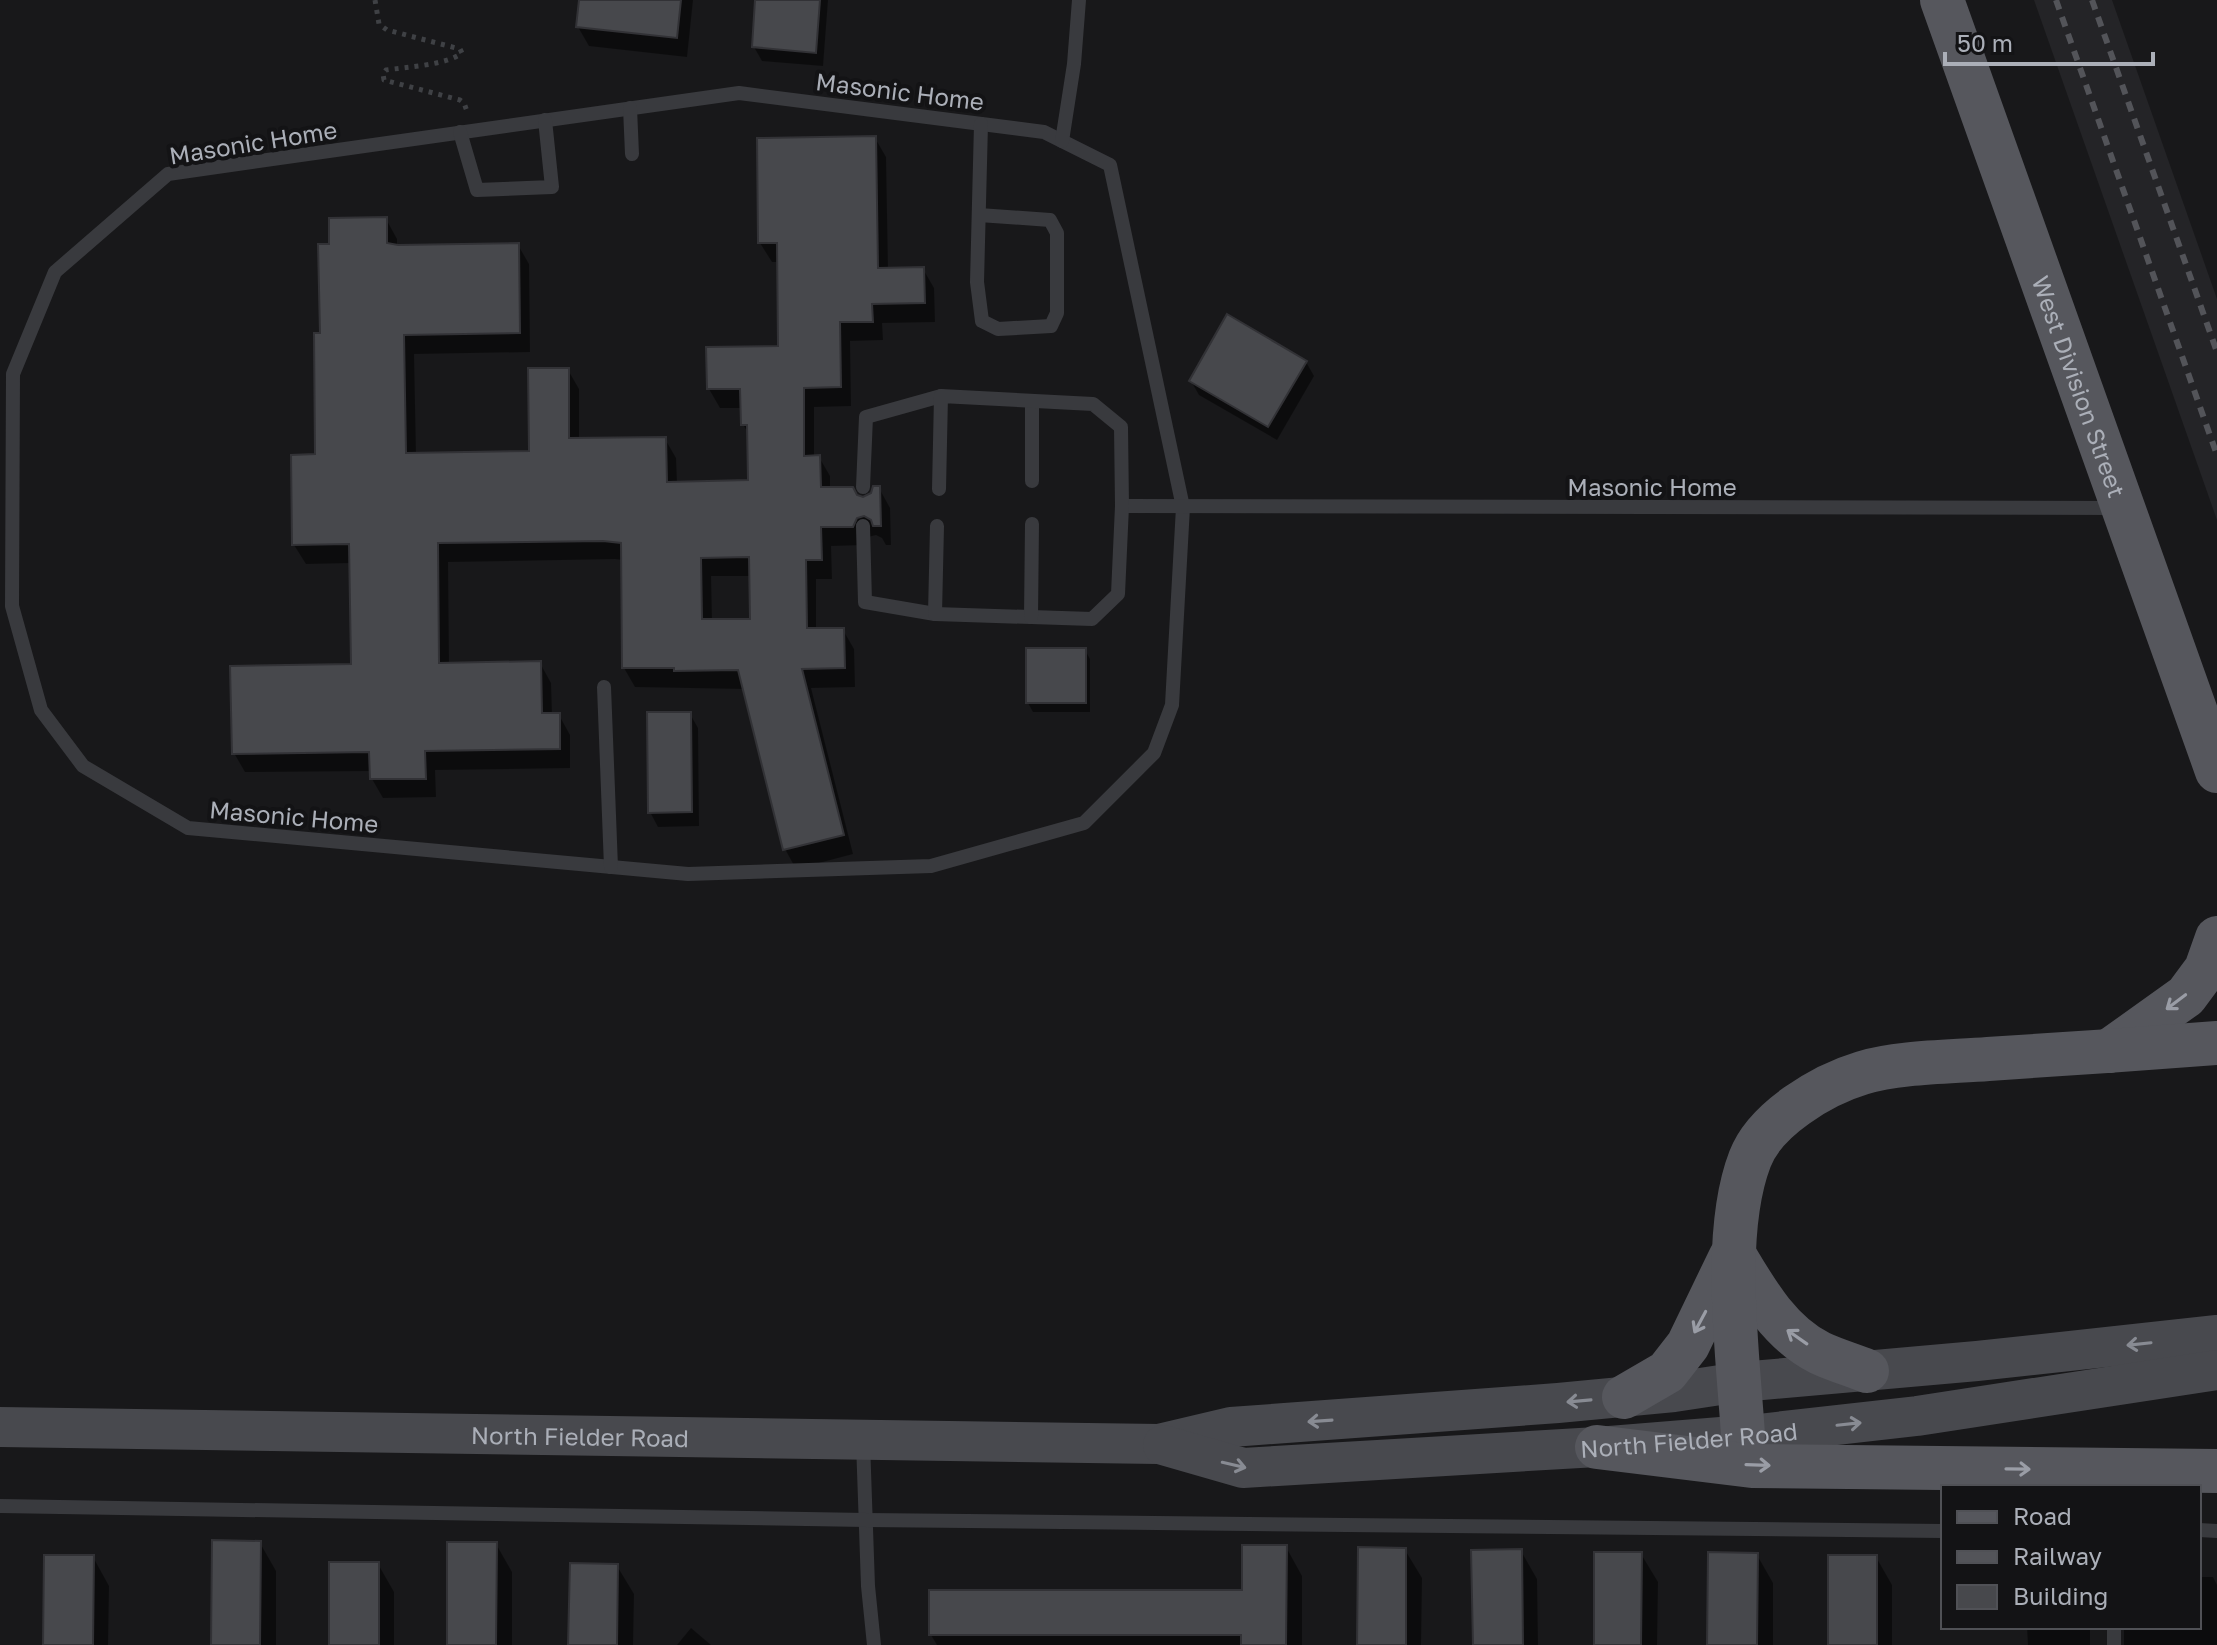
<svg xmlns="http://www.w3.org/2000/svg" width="2217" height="1645" font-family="'Golos Text',sans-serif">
<rect width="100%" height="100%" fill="#18181a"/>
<!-- built -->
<polygon fill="#242427" points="2034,0 2112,0 2217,299 2217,520"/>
<!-- shadow -->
<g fill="#0007" fill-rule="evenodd">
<polygon points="581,0 693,0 687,57 589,46 578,27"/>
<polygon points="757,0 828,0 823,66 762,61 754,47"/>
<path d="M875 138 886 157 888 270 923 269 934 288 935 322 882 323 883 340 850 341 851 406 814 407V457H819L830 476V489L864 499 879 488 890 508 891 545H886L882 538 876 535 868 537 864 545 831 546 832 579H816V630H843L854 649 855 687 811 688 853 854 796 869 785 849 745 689 635 687 624 668 623 560 615 559 448 562 449 664 540 663 551 683 552 715H559L570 735V768L435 770 436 797 383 798 372 779V771L245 772 234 753 353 666 351 563 306 564 294 545 317 456 322 335 331 246 386 219 397 239V247L518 245 529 264 530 352 414 354 416 455 531 453 568 370 579 389V440L665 439 676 458 677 483 750 482 749 435 743 424V408H720L709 389 780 348 779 262H772L760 243ZM711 576H751L752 621H712Z"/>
<polygon points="1306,362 1314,376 1277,440 1199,395 1191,381"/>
<polygon points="1085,650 1090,659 1090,712 1033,712 1028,703"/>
<polygon points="690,714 698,728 699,826 658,827 650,812"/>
<polygon points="260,1543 276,1571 276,1645 213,1645"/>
<polygon points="496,1544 512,1572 512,1645 449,1645"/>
<polygon points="1286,1547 1302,1576 1302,1645 937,1645 931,1635 1244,1592"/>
<polygon points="1405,1550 1422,1578 1421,1645 1359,1645"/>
<polygon points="1521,1551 1537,1579 1538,1645 1475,1645"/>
<polygon points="1641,1554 1658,1582 1657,1645 1596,1645"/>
<polygon points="1757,1555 1773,1583 1773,1645 1709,1645"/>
<polygon points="93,1557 109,1586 108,1645 45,1645"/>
<polygon points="1876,1557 1892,1585 1892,1645 1830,1645"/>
<polygon points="378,1564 394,1592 394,1645 331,1645"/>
<polygon points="617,1566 634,1594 633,1645 570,1645"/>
<polygon points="2199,1577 2213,1577 2217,1585 2217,1645 2124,1645 2124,1627 2199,1627"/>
<polygon points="2027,1627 2090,1627 2090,1645 2028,1645"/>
<polygon points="691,1628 711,1645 677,1645"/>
</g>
<!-- building -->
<g fill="#47484c" stroke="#323236" stroke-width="2" fill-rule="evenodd">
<polygon points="579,0 681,0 677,38 576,27"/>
<polygon points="755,0 820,0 816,53 752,47"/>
<path d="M876 136 878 268 924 267 925 303 872 304 873 322H840L841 387 804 388V456L820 455 821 487H853L857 495 863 497 871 493 873 486H880L881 526H873L871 520 864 516 857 518 853 527H821L822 560H806L807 628H844L845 668 802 669 844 835 783 850 738 670 674 671V668H622L621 543 603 541 438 543 439 663 541 661 542 713H560V749L425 751 426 779H370L369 752 232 754 230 666 351 664 349 544 292 545 291 455 315 454 314 333H320L318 244H329V218L387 217V243L398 245 519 243 520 333 404 335 406 453 529 451 528 368H569V438L666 437 667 482 748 480 747 425H741L740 389H707L706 347 778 346 777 243H758L757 138ZM749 557 750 619H702L701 558Z"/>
<polygon points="1227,314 1307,361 1268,427 1189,381"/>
<rect x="1026" y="648" width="60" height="55"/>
<polygon points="647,712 691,712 692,812 648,813"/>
<polygon points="212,1540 261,1541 260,1645 211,1645"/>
<polygon points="447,1542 497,1542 496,1645 447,1645"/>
<polygon points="1242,1545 1287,1545 1286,1645 1241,1645 1241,1635 929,1635 929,1590 1242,1590"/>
<polygon points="1358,1547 1406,1548 1406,1645 1357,1645"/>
<polygon points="1522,1549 1523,1645 1473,1645 1471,1550"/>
<polygon points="1594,1552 1642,1552 1641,1645 1594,1645"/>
<polygon points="1708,1552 1758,1553 1757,1645 1707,1645"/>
<polygon points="44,1555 94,1555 93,1645 43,1645"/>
<rect x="1828" y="1555" width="49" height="90"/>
<rect x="329" y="1562" width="50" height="83"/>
<polygon points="570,1563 618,1564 617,1645 568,1645"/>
</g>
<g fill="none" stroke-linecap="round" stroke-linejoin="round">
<!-- path -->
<path stroke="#3f4145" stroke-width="5" stroke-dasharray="4 6" stroke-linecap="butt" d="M375 0 379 24 387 30 460 49 462 53C447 65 406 67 386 70L383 74 384 80 460 100 464 103 468 114"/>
<!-- service -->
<g stroke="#393a3e" stroke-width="14">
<polygon points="739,93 1044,132 1110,165 1183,507 1172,705 1154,753 1084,823 931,866 688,874 188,828 83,766 41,710 12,606 13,374 55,272 168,174"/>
<polyline points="630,108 632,154"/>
<polyline points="460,132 477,190 552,187 545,120"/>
<polyline points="1062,141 1074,64 1079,0"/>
<polyline points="979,215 1050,220 1057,233 1057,313 1051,326 998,329 982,321 977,282 981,124"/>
<polyline points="1032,401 1032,481"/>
<polyline points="863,487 866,417 941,396"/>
<polyline points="1122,506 2117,508"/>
<polyline points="863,526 865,602 935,614"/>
<polyline points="937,526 935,614 1092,619 1118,594 1122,506 1121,427 1093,404 941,396 939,489"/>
<polyline points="1031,617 1032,524"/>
<polyline points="604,687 611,867"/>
<polyline points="863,1442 868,1586 874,1645"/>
<polyline points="0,1506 866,1520 1943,1531"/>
<polyline points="2199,1530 2217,1531"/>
<polyline points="2114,1627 2114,1645"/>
</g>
<!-- secondary -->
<g stroke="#48494e" stroke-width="40">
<path id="s1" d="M0 1427 1159 1444 1231 1427 1558 1403 1674 1392 1740 1382 1977 1361 2217 1335"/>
<path id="s2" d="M1163 1445 1243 1468 1597 1447 1758 1434 1917 1416 2217 1370"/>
</g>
<!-- primary -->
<g stroke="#56575d" stroke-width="44">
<path id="s3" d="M1942 0 2217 771"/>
<polyline points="2109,1051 2186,996 2206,969 2217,938"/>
<path d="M1735 1256C1757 1293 1780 1333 1820 1353 1835 1360 1852 1365 1867 1371"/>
<polyline points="1624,1397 1667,1372 1688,1345 1730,1258"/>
<path d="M1743 1435C1738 1355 1721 1234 1750 1159 1765 1119 1822 1085 1862 1073 1898 1062 1950 1062 1988 1059 2064 1054 2141 1049 2217 1043"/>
<polyline points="1597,1447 1752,1466 2217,1471"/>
</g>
<!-- rail -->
<g stroke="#535459" stroke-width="6" stroke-dasharray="10 8" stroke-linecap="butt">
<polyline points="2056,0 2217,455"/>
<polyline points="2092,0 2217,352"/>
</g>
</g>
<!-- one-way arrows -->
<defs><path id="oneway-shaft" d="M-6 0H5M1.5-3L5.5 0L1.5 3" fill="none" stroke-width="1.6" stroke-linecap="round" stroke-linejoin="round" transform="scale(2)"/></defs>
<g stroke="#9a9da6">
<use href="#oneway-shaft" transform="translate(2176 1002) rotate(143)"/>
<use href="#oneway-shaft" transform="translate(1700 1322) rotate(118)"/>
<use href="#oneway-shaft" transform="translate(1797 1337) rotate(-145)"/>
<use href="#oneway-shaft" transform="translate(1758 1465) rotate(2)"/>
<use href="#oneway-shaft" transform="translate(2018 1469) rotate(1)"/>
</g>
<g stroke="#888b93">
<use href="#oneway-shaft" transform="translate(2139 1344) rotate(174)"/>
<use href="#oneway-shaft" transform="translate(1579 1401) rotate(175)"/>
<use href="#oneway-shaft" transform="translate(1320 1421) rotate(176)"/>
<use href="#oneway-shaft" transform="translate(1849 1424) rotate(-6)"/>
<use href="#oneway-shaft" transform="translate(1234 1465) rotate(13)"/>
</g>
<g text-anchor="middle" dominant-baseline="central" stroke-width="8" stroke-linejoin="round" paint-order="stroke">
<!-- street labels -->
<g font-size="24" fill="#abafb8" stroke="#131315">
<text transform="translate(900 91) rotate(7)">Masonic Home</text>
<text transform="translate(253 142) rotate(-9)">Masonic Home</text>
<text stroke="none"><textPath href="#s3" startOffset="410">West Division Street</textPath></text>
<text x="1652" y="486">Masonic Home</text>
<text transform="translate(294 816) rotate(5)">Masonic Home</text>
<text stroke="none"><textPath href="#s1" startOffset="580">North Fielder Road</textPath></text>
<text stroke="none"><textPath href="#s2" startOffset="530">North Fielder Road</textPath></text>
</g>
</g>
<!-- legend -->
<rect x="1941" y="1485" width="260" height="144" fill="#131315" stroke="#505156" stroke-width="2"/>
<rect x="1957" y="1511" width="40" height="12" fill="#56575d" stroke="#505156" stroke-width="2"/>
<text x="2013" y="1525" font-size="24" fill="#abafb8">Road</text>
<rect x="1957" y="1551" width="40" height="12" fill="#535459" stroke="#505156" stroke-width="2"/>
<text x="2013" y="1565" font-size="24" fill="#abafb8">Railway</text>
<rect x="1957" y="1585" width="40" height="24" fill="#47484c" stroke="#505156" stroke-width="2"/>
<text x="2013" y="1605" font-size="24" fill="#abafb8">Building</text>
<!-- scale -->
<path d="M1945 52v12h208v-12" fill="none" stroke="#abafb8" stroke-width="4"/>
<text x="1957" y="52" font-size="24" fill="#abafb8" stroke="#131315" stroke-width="6" paint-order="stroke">50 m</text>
</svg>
